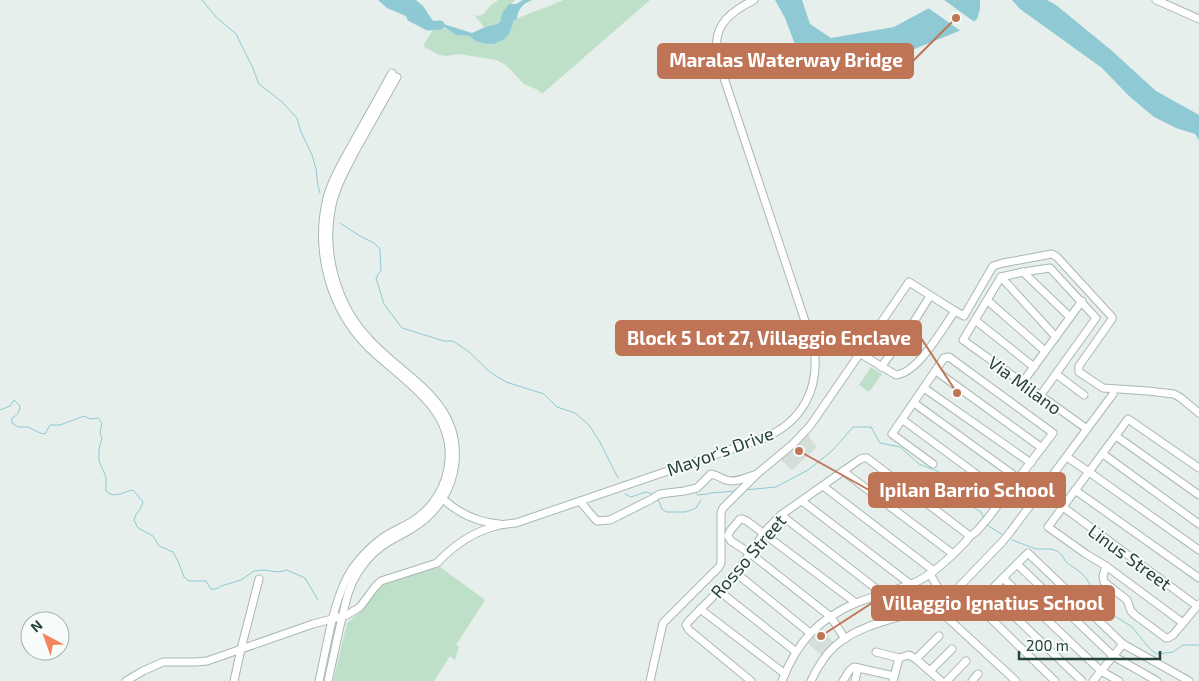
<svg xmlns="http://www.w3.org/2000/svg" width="1199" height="681" font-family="'Exo 2',sans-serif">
<rect width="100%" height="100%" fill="#e6efeb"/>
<!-- built -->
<g fill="#d4dfda">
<polygon points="808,435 817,447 792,470 779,458 791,446"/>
<polygon points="821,628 834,643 822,656 808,643"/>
</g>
<!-- green -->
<g fill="#bfe0c8">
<path d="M498 0H515L502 13 500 22 497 24 484 27 474 15C484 18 485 11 491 5 493 3 496 2 498 0Z"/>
<path d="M563 0H650L542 94 538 90 524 84 506 65 496 60 459 54 447 56 439 55 423 46 434 28C447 27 445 30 456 34 460 36 464 35 468 36 473 38 477 41 483 43 503 49 507 34 514 20 530 12 547 8 563 0Z"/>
<polygon points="871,367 882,374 869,392 859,385"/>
<polygon points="440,567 485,600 456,645 459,647 455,660 450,656 434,681 333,681 347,623 363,610 381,584"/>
</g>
<!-- water -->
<g fill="#8ec9d4">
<path d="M378 0H416L423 6 435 24 440 23 472 33 485 27 497 24 500 22 502 13 509 4H516L523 0H532C523 4 518 8 517 19L514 20 509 34 503 40 494 44H486L476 41 469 36 456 35 444 27 434 28 387 8Z"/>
<polygon points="775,0 802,0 810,24 831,38 894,27 944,0 980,0 980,9 977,19 964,29 907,52 876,55 845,61 831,68 812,66 797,50 785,18"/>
<polygon points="1012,0 1047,0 1056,5 1111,50 1156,91 1199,115 1199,140 1195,134 1176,128 1154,117 1129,96 1102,68 1020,9"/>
</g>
<!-- pier -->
<polygon fill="#e6efeb" points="938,0 944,0 976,23 962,32 927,7"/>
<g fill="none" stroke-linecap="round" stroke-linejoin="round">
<!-- stream -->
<g stroke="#8ec9d4" stroke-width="1">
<polyline points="202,0 216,17 236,34 252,66 259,84 282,102 297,118 301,132 312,155 316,169 318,186 320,193"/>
<polyline points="340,223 360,236 374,243 380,249 381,270 376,278 384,304 402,328 444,341 453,341 468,351 490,372 506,382 544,394 557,407 575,413 589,425 600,442 618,478"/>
<path d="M0 410 10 406 14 400 20 406C19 412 18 415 12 418V423L18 427H28L40 433 45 434 50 425H60L84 416 90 419 98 418 102 423 100 433 102 438 99 449V461L106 477V491C115 499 122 492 133 490L143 502C141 510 136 512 134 520L138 528 153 536 159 546 173 552 178 561 184 577 189 581H206L211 589H216L221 586 241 580 254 571 264 570 278 572 287 570 305 578 318 600"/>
<polyline points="745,490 776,487 808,470 833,450 853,427 871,427 880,443 900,447 919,464 947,475 965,502 981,512 984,519"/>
<polyline points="625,494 631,497 646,492 655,495"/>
<polyline points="697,494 697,495 708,494 710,493 736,491"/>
<polyline points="658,499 662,509 666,512 686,512 696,508 701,500"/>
<polyline points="987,525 1003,535"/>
<polyline points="1012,540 1036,549 1051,549 1057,551 1062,555 1066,562 1080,572 1086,578 1107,611 1132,627 1151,650 1157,654 1173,652 1183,645 1199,645"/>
</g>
<!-- river -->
<polyline stroke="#8ec9d4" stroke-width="9" points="411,17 428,26 440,25"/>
<defs>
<g id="minor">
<polyline points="1156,0 1199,19"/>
<polyline points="1023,272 1070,317"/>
<polyline points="1001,277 1056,337"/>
<polyline points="987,300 1045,351"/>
<polyline points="975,320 1034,367"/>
<path d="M859 353 896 375C919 372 942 329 955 311"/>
<polyline points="881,367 910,328 930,296"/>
<polyline points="936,371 1042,448"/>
<polyline points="1056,374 1084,395"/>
<polyline points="1022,383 1082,301"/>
<polyline points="924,388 1031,463"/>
<polyline points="1040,396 1096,318 1050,268 1023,272 1001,277 963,340 1087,429"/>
<polyline points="914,403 1019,479"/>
<polyline points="903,420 1006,496"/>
<polyline points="1116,436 1199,495"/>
<polyline points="1103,454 1199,524"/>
<polyline points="1067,457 1089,472 1199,550"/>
<polyline points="933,464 892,434 944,358 949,357 1053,433 988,518 977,531 969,537"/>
<polyline points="843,471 953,554"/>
<polyline points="823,486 934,571"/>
<polyline points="1075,490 1199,578"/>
<path d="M440 496C456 512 476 522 499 524"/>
<path d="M580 501 589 512 597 521 610 520 650 500 660 494 684 491 697 488 711 474C717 475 721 478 726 480 735 483 745 478 754 475"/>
<polyline points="802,501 910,584"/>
<polyline points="1063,507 1197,606"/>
<polyline points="781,515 883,594"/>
<polyline points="1017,564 1113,656 1157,681"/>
<polyline points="1106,566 1103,576 1104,582 1127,600 1131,611 1135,615 1166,638 1168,638 1173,635 1199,604"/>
<polyline points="736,573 810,633"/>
<polyline points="930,574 944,598"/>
<polyline points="1003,578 1101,671 1119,681"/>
<polyline points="719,591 795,651"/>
<polyline points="989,592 1082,681"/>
<polyline points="950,603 947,599 941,599 938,602 938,608 943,612 949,609 952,598 957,589 1003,541 1011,531 1113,394"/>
<polyline points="700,609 785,674"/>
<polyline points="941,612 1016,681"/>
<polyline points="1183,623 1106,566 1086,554 1048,527 1128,419 1199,468"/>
<polyline points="845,639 831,617 751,554 731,541 728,536 730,531 740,519 742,519 747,521 856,603"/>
<polyline points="876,652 899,658"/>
<polyline points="916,659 939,636"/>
<polyline points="930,671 952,649"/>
<path d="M126 681 143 671 163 662H195L207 661 313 624 347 615 360 607 375 587 381 581 437 563C453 546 473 532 496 526 502 524 509 524 516 523L764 438C802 422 820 389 814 348L719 63C710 30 725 14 754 0"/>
<polyline points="234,681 241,649 259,579"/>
<path d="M319 681C327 647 333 598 352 569 360 558 370 547 381 539 390 532 401 528 411 522 433 509 447 486 449 460 453 407 402 380 369 348 330 309 314 251 327 198 332 178 344 160 353 143 366 120 379 97 392 73"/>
<path d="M328 681C332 663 336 644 340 626 345 607 347 589 358 572 366 560 377 548 390 541 398 536 406 533 413 528 436 514 452 490 455 463 461 400 404 378 368 338 336 304 322 251 332 205 337 184 348 165 358 146 371 123 384 100 397 77"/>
<polyline points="650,681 663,623 719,567 721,563 721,513 723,508 757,474 793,444 810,426 909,282 955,311 964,316 993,266 1003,263 1052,254 1057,257 1112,317 1112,319 1079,366 1079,372 1103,388 1148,391 1174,394 1181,398 1199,413"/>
<path d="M751 681 689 630 686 625 687 623 736 573 764 533 770 526 781 515 859 460 863 458H867L966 533 968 535V539C954 554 936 572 918 581 898 590 877 595 856 603 818 619 797 642 782 681"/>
<path d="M811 681C817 668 824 656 835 646 854 629 881 622 905 615 912 613 920 610 928 610 931 609 935 610 939 610"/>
<polyline points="843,681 849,671 854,667 894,676"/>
<polyline points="855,681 858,668"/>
<polyline points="893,681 899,658 909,655 916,659 941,681"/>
<polyline points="947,681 966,661"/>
<polyline points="972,681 978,674"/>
<polyline points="1055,681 981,609 978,604 981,600 1028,553 1123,644 1189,681"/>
<polyline points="1093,681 1123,644"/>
</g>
</defs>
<!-- minor casing -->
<use href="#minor" stroke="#a8b8b2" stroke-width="9"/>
<!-- minor -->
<use href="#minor" stroke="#fff" stroke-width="7"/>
</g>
<g text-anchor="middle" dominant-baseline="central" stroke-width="4" stroke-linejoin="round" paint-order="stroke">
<!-- street labels -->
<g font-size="18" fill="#24423a" stroke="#f7fbf9">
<text transform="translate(1025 385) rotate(36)">Via Milano</text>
<text transform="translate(720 451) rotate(-20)">Mayor's Drive</text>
<text transform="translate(748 556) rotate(-49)">Rosso Street</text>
<text transform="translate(1130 557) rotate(36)">Linus Street</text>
</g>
</g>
<!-- callouts -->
<path fill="none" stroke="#c07456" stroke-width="2" d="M956 18L913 61M957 393L921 338M799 451L869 490M821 636L872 603"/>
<g fill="#c07456" stroke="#f7fbf9" stroke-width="2">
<circle cx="956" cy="18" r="5"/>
<circle cx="957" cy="393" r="5"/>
<circle cx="799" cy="451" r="5"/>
<circle cx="821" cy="636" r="5"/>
</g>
<g fill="#c07456" stroke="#c07456" stroke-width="2">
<rect x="658" y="44" width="255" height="34" rx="5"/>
<rect x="616" y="321" width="305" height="34" rx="5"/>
<rect x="869" y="473" width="196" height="34" rx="5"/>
<rect x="872" y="586" width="242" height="34" rx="5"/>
</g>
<g font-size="19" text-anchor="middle" font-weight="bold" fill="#fff">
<text x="786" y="67">Maralas Waterway Bridge</text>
<text x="769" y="345">Block 5 Lot 27, Villaggio Enclave</text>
<text x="967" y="497">Ipilan Barrio School</text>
<text x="993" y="610">Villaggio Ignatius School</text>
</g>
<!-- north arrow -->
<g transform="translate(45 636) rotate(319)"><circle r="24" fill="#f7fbf9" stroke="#a3b1ad"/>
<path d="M0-4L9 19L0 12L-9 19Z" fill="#f4845f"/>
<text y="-8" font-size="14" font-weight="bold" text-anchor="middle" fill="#24423a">N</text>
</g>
<!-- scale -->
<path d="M1019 651v8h141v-8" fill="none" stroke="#24423a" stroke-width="2.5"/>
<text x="1026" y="651" font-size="15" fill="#24423a" stroke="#f7fbf9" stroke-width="4" paint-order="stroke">200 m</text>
</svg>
